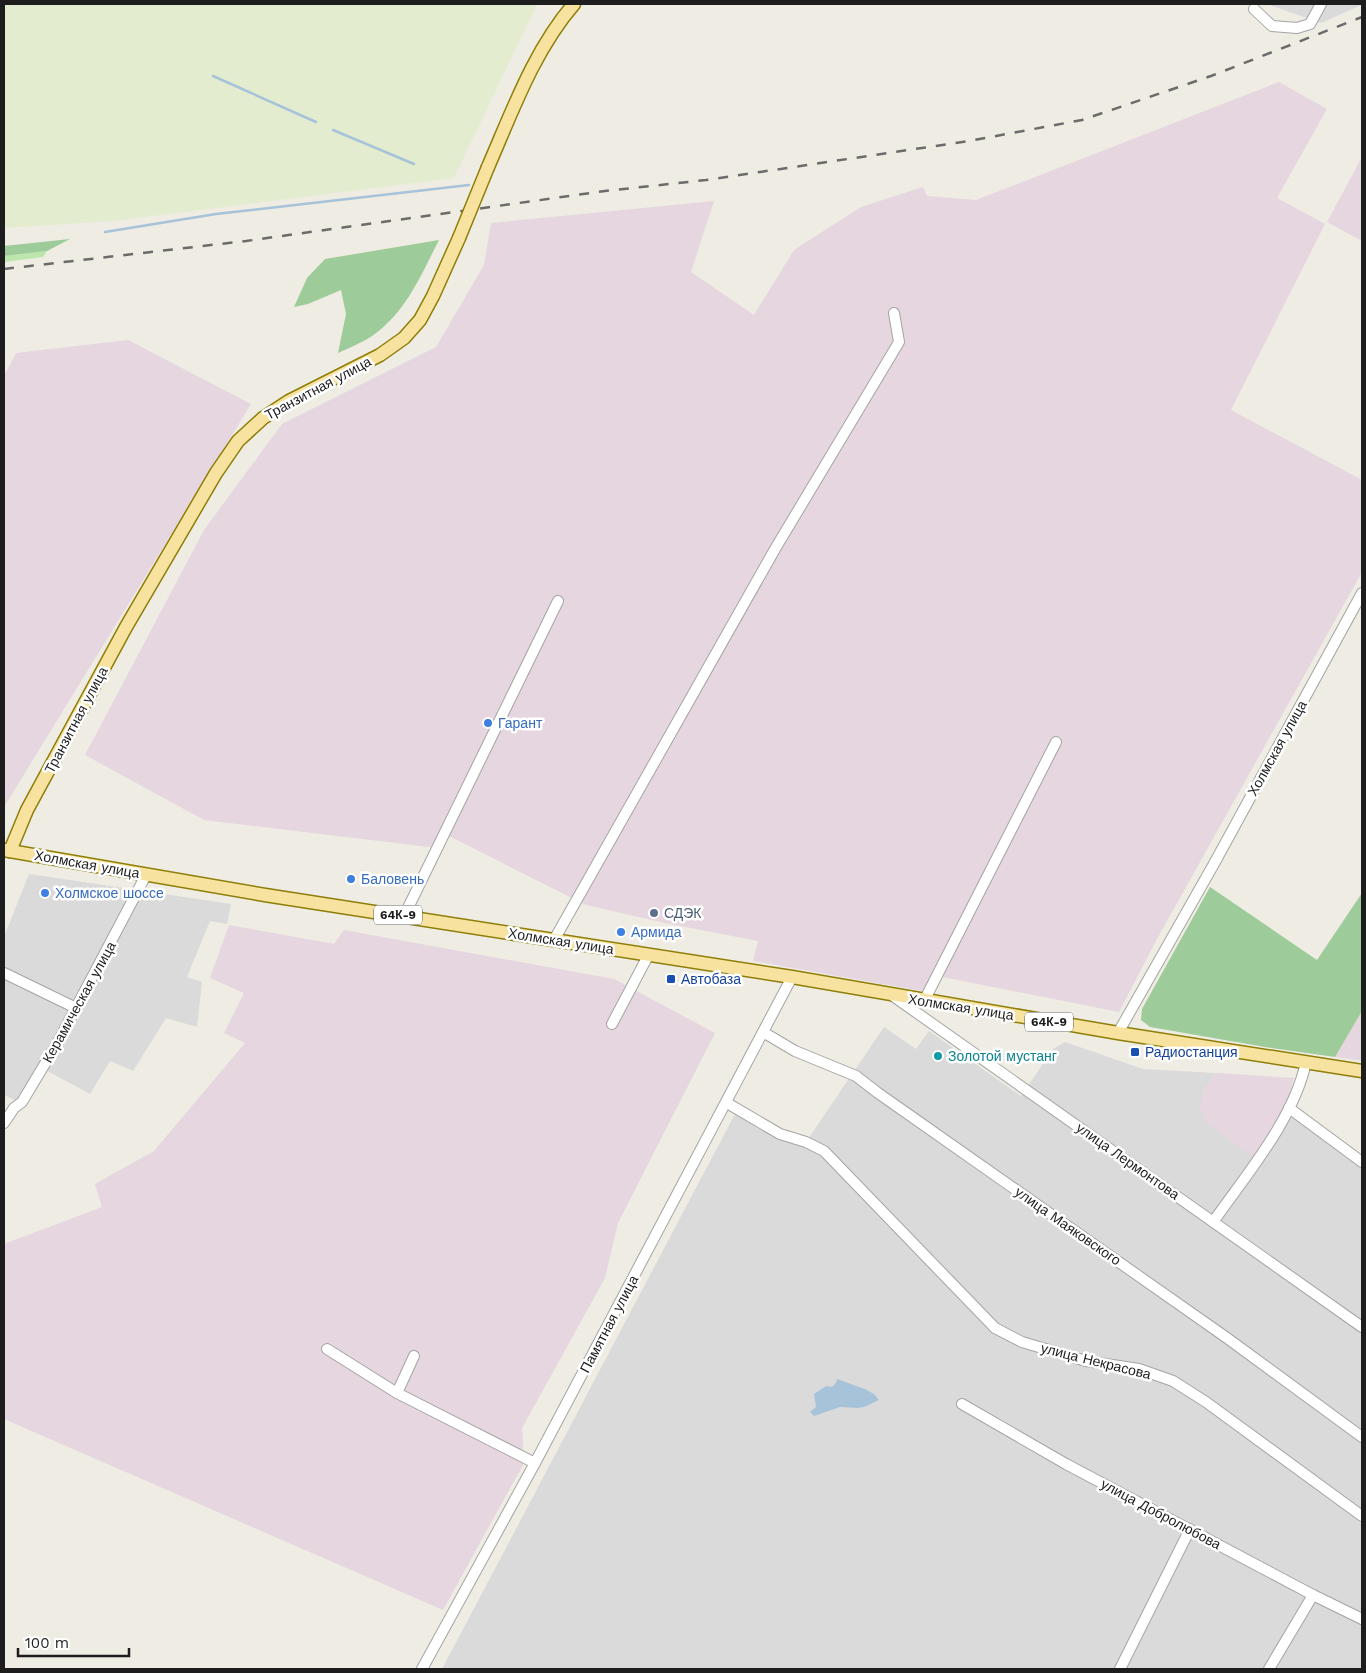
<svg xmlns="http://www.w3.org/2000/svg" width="1366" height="1673" font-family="'Work Sans',sans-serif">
<rect width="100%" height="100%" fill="#eeece3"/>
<!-- residential -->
<g fill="#dbdada">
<polygon points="1267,4 1362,4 1362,5 1321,23"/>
<polygon points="29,874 231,904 227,924 210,921 187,977 202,982 197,1027 166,1018 133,1071 110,1061 90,1094 40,1067 17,1101 4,1095 4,937"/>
<polygon points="884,1027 916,1049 929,1031 1021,1096 1053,1049 1065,1042 1143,1069 1216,1073 1203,1092 1297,1118 1362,1165 1362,1669 442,1669 735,1114 804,1145"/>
</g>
<!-- industrial -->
<g fill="#e6d6e0">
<polygon points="1279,82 1327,109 1277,198 1325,224 1231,410 1362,480 1362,572 1157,939 1119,1012 938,976 928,992 753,961 758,941 665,923 586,905 447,835 438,848 204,820 85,755 204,530 282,424 436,347 484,265 491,223 714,201 691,272 754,315 794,250 861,207 923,187 927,196 976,200"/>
<polygon points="1362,157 1362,241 1327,222"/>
<polygon points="128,340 251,404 4,807 4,376 16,353"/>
<polygon points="229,925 334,944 344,930 614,979 715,1033 618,1223 605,1278 522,1428 524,1463 443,1610 4,1419 4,1244 102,1207 95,1184 154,1151 245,1043 224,1033 244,993 210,978"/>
<polygon points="1362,1011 1362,1061 1335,1057"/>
<polygon points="1216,1073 1294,1078 1287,1104 1256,1156 1247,1153 1206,1122 1200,1108 1203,1092"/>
</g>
<!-- farmland -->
<polygon fill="#e4eccf" points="4,4 537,4 454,178 113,221 4,228"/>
<!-- grass -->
<polygon fill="#bce6ab" points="47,251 43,257 4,262 4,256"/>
<!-- forest -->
<g fill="#9ecb9a">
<polygon points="70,239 47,251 4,256 4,246"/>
<path d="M439 240C422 273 407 310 376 333 366 341 351 347 338 353L346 314 341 290 308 304 294 307 307 278 325 259Z"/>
<polygon points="1210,887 1317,960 1362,893 1362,1011 1335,1057 1265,1047 1150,1027 1141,1020 1142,1009"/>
</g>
<!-- water -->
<polygon fill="#a6c3d9" points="837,1379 865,1389 874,1394 879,1400 864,1407 858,1408 840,1407 814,1416 810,1412 816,1407 814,1394 826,1386 832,1387 836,1383"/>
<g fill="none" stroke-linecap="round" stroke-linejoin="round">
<!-- stream -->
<g stroke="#a6c3d9" stroke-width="2.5">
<polyline points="213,76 316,122"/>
<polyline points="333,130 414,164"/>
<polyline points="105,232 216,214 469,185"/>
</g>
<defs>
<g id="minor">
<polyline points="1254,9 1272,26 1297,28 1310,24 1321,4"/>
<polyline points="404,916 558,601"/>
<polyline points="554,940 775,549 899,342 894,313"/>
<polyline points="4,973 76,1008"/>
<polyline points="893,996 1362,1327"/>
<polyline points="924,1001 1056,742"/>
<polyline points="612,1024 649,954"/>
<polyline points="763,1032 795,1051 856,1076 878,1093 1227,1338 1362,1437"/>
<polyline points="1118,1033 1215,862 1362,593"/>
<polyline points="727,1103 780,1134 806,1142 824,1151 995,1328 1022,1342 1086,1361 1139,1369 1173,1381 1206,1402 1362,1516"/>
<polyline points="1289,1108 1362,1162"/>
<polyline points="4,1123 14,1108 22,1102 58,1042 146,875"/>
<path d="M1213 1222C1246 1175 1294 1119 1306 1062"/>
<polyline points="327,1349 397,1393 535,1463"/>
<polyline points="397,1393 414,1356"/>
<polyline points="962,1404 1066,1464 1313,1595 1362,1619"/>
<polyline points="422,1669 535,1463 792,977"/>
<polyline points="1120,1669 1190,1529"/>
<polyline points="1269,1669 1313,1595"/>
</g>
<g id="major">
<path d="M488 167C512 112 534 50 574 4"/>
<polyline points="4,850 265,895 792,977 1118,1033 1362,1071"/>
<polyline points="10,851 27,810 126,627 216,473 238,441 263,418 289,401 380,355 404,338 420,320 433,296 459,238"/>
</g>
</defs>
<!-- minor casing -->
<use href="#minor" stroke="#a4a4a4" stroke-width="12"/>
<!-- major casing -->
<use href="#major" stroke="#8e7e08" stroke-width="15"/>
<!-- minor -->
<use href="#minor" stroke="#fff" stroke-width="10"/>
<!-- major -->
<use href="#major" stroke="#f7e39f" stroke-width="12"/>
<!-- rail -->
<polyline stroke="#6b6b6b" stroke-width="2.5" stroke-dasharray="10 10" stroke-linecap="butt" points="4,269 246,241 605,191 706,180 969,141 1082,120 1211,76 1362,17"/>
<defs>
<polyline id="major-bridge" points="459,238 488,167"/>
</defs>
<!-- major-bridge casing -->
<use href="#major-bridge" stroke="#8e7e08" stroke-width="15" stroke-linecap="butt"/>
<!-- major-bridge -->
<use href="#major-bridge" stroke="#f7e39f" stroke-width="12"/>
</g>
<!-- markers -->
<g fill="#3f7fe0" stroke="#fff" stroke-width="2">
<circle cx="488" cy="723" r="5"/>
<circle cx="351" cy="879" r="5"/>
<circle cx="45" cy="893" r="5"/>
<circle cx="621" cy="932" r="5"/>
</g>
<circle fill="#5c6f8a" stroke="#fff" stroke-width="2" cx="654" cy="913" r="5"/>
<g fill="#1a4fb4" stroke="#fff" stroke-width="2">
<rect x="666" y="974" width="10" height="10" rx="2.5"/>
<rect x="1130" y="1047" width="10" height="10" rx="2.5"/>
</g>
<circle fill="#0f9aa8" stroke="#fff" stroke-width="2" cx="938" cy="1056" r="5"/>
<g text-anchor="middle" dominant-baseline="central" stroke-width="5" stroke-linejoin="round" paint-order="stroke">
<!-- shield labels -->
<g fill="#fff" stroke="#616161" stroke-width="1">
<rect x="374" y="905.5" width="48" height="19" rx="4"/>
<rect x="1025" y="1012.5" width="48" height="19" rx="4"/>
</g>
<g font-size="12" font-weight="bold" fill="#1d1d1d">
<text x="398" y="915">64К-9</text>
<text x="1049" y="1022">64К-9</text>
</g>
<!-- street labels -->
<g font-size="14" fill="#1d1d1d" stroke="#fff">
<text transform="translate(318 388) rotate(-28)">Транзитная улица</text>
<text transform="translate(76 720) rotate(-62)">Транзитная улица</text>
<text transform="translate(1277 748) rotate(-61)">Холмская улица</text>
<text transform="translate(87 864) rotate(10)">Холмская улица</text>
<text transform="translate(561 941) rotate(9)">Холмская улица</text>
<text transform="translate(79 1002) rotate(-61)">Керамическая улица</text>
<text transform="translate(961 1007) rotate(9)">Холмская улица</text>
<text transform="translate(1128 1161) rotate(35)">улица Лермонтова</text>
<text transform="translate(1068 1226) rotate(35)">улица Маяковского</text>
<text transform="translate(609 1324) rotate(-62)">Памятная улица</text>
<text transform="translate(1096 1361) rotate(14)">улица Некрасова</text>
<text transform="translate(1161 1514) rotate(28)">улица Добролюбова</text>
</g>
<!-- shop labels -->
<g font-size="14" fill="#366cbe" stroke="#fff" text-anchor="start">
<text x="498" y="723">Гарант</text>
<text x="361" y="879">Баловень</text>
<text x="55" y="893">Холмское шоссе</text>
<text x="631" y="932">Армида</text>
</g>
<!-- service labels -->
<g font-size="14" fill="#4e5e75" stroke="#fff" text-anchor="start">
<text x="664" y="913">СДЭК</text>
</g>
<!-- transit labels -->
<g font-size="14" fill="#164399" stroke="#fff" text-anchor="start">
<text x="681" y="979">Автобаза</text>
<text x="1145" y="1052">Радиостанция</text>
</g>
<!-- culture labels -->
<g font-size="14" fill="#0d838f" stroke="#fff" text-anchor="start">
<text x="948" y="1056">Золотой мустанг</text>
</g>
</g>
<!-- border -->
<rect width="1366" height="1673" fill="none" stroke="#1d1d1d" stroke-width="10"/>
<!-- scale -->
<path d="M18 1648v8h111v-8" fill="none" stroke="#1d1d1d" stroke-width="2.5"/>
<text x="25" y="1648" font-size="15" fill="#1d1d1d" stroke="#ffffff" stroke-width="4" paint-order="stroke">100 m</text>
</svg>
